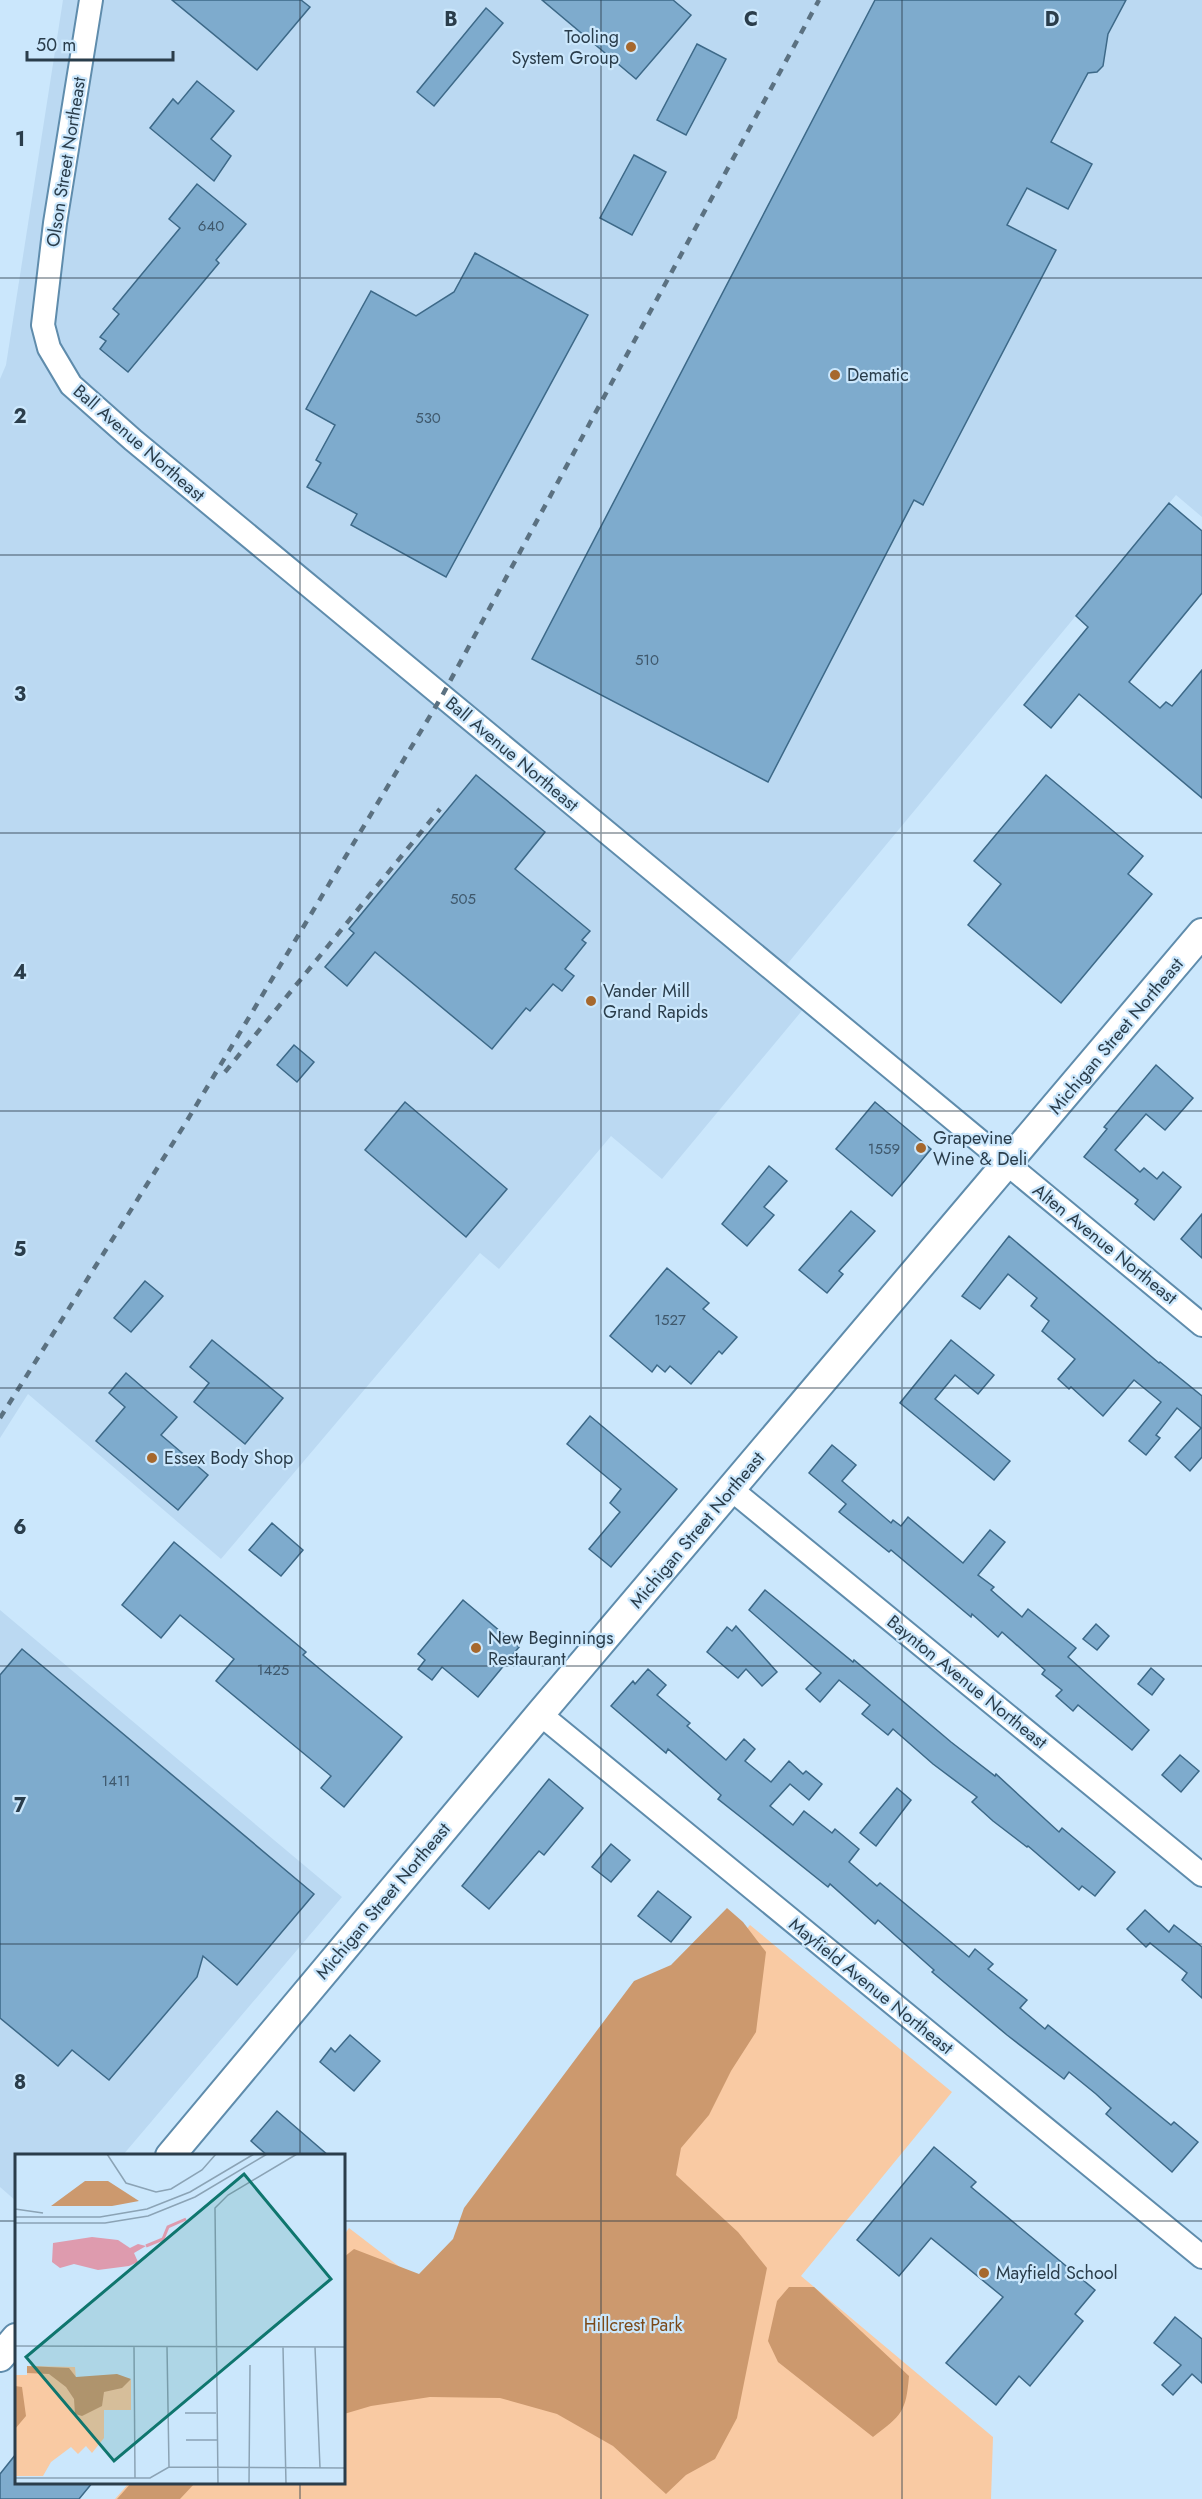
<svg xmlns="http://www.w3.org/2000/svg" width="1202" height="2499" font-family="Jost,sans-serif">
<rect width="100%" height="100%" fill="#cbe7fc"/>
<!-- built -->
<g fill="#bbd9f2">
<polygon points="63,0 1202,0 1202,517 1176,495 779,974 810,1001 662,1179 611,1136 499,1269 480,1253 221,1559 28,1394 0,1438 0,379 6,365"/>
<polygon points="0,1610 342,1897 123,2155 16,2156 16,2201 0,2187"/>
</g>
<!-- green -->
<polygon fill="#f9caa3" points="750,1925 952,2092 801,2276 993,2437 991,2499 115,2499 129,2483 344,2482 344,2235 349,2228 431,2291"/>
<!-- forest -->
<g fill="#cc996e">
<polygon points="727,1908 743,1922 766,1952 756,2032 731,2071 709,2115 681,2148 676,2175 738,2232 767,2268 737,2418 715,2459 686,2475 666,2494 613,2446 557,2414 500,2398 430,2397 371,2406 344,2414 344,2257 354,2249 419,2274 453,2239 464,2208 634,1981 671,1965"/>
<path d="M789 2287H814L909 2376C906 2412 902 2415 873 2437L778 2362 768 2341 777 2301Z"/>
<polygon points="132,2482 195,2482 195,2483 180,2499 117,2499"/>
</g>
<!-- building -->
<g fill="#7eabcd" stroke="#3d6988" stroke-width="1.5">
<polygon points="172,0 301,0 310,7 257,70"/>
<polygon points="542,0 673,0 691,15 636,79"/>
<polygon points="875,0 1126,0 1108,34 1103,66 1097,72 1088,73 1051,142 1092,164 1068,209 1027,188 1007,225 1056,250 923,505 914,500 768,782 532,659"/>
<polygon points="486,8 503,23 434,106 417,92"/>
<polygon points="697,44 726,59 686,135 657,120"/>
<polygon points="197,81 234,111 211,139 231,156 214,181 150,128 173,99 178,104"/>
<polygon points="634,155 666,172 632,235 600,218"/>
<polygon points="197,184 246,224 216,260 219,263 128,372 100,349 106,341 100,337 119,314 113,309 180,228 169,219"/>
<polygon points="475,253 588,315 446,577 351,525 357,514 307,487 321,463 316,460 335,425 306,409 371,291 416,316 454,292"/>
<polygon points="1169,503 1202,531 1202,593 1129,682 1160,708 1166,702 1172,706 1202,670 1202,798 1079,694 1051,728 1024,705 1088,627 1076,616"/>
<polygon points="476,775 545,832 515,869 590,931 582,940 586,943 565,969 574,976 562,991 553,984 530,1011 526,1008 492,1049 375,952 347,986 325,967 354,933 349,929"/>
<polygon points="1046,775 1143,856 1128,874 1152,894 1061,1003 968,925 1001,884 974,861"/>
<polygon points="294,1045 314,1062 297,1082 277,1065"/>
<polygon points="1156,1065 1193,1098 1165,1130 1146,1114 1115,1150 1140,1172 1144,1168 1157,1179 1163,1172 1181,1187 1154,1220 1135,1204 1138,1200 1084,1157 1107,1129 1104,1127"/>
<polygon points="405,1102 507,1189 466,1237 365,1150"/>
<polygon points="875,1102 931,1149 892,1196 836,1149"/>
<polygon points="769,1166 787,1181 764,1207 774,1215 747,1246 722,1224"/>
<polygon points="851,1211 875,1231 839,1271 843,1274 827,1293 799,1270"/>
<polygon points="1202,1214 1202,1258 1181,1239"/>
<polygon points="1009,1236 1159,1363 1160,1362 1202,1396 1202,1457 1190,1471 1175,1457 1201,1428 1177,1408 1156,1435 1160,1438 1146,1455 1129,1441 1161,1402 1134,1380 1103,1416 1071,1387 1069,1389 1058,1379 1075,1359 1042,1331 1049,1321 1031,1306 1037,1298 1008,1274 980,1309 962,1296"/>
<polygon points="667,1268 709,1303 703,1309 737,1337 722,1354 719,1351 691,1384 670,1366 665,1372 657,1365 652,1372 610,1336"/>
<polygon points="145,1281 163,1296 131,1332 114,1318"/>
<polygon points="212,1340 283,1398 245,1444 194,1402 209,1383 190,1367"/>
<polygon points="951,1340 994,1375 978,1394 955,1375 935,1399 1010,1461 994,1480 900,1403"/>
<polygon points="126,1373 177,1417 161,1435 208,1475 178,1510 96,1441 125,1407 109,1393"/>
<polygon points="590,1416 677,1489 611,1567 589,1549 620,1512 610,1503 621,1489 567,1444"/>
<polygon points="832,1445 856,1465 842,1481 891,1523 893,1520 901,1526 908,1517 963,1563 990,1530 1005,1542 978,1575 994,1587 991,1590 1022,1617 1028,1609 1076,1648 1068,1657 1149,1730 1132,1750 1078,1705 1073,1711 1056,1696 1062,1690 1042,1674 1045,1670 1002,1632 998,1637 972,1614 971,1617 891,1550 889,1552 839,1512 846,1504 809,1473"/>
<polygon points="272,1523 303,1550 281,1576 249,1550"/>
<polygon points="174,1542 306,1652 303,1655 402,1737 344,1807 321,1788 331,1776 216,1681 234,1659 180,1615 161,1638 122,1605"/>
<polygon points="765,1590 853,1662 854,1660 951,1742 995,1776 996,1774 1059,1832 1062,1828 1115,1872 1095,1896 1082,1886 1079,1890 1028,1846 1027,1847 993,1821 972,1802 977,1797 933,1764 893,1729 888,1735 862,1714 870,1705 839,1680 820,1702 806,1689 821,1673 749,1610"/>
<polygon points="463,1600 519,1647 478,1697 442,1667 432,1680 418,1669 425,1660 418,1654"/>
<polygon points="1096,1624 1109,1636 1097,1650 1083,1639"/>
<polygon points="736,1626 777,1672 762,1686 746,1669 738,1678 707,1652 727,1627 732,1631"/>
<polygon points="22,1649 314,1894 237,1985 203,1956 197,1977 109,2080 72,2050 58,2066 0,2018 0,1675"/>
<polygon points="1151,1668 1164,1679 1152,1695 1138,1684"/>
<polygon points="648,1669 666,1685 657,1695 690,1723 687,1726 726,1760 744,1739 755,1749 745,1761 771,1782 789,1761 803,1774 806,1771 822,1784 809,1800 790,1784 770,1806 793,1825 804,1811 832,1833 835,1829 859,1849 849,1862 877,1886 880,1883 969,1957 975,1949 993,1964 988,1969 1027,2000 1020,2008 1045,2029 1048,2025 1171,2125 1174,2122 1198,2142 1172,2172 1106,2114 1111,2108 1096,2094 1069,2072 1064,2079 1007,2035 932,1972 934,1970 878,1920 875,1924 830,1884 828,1887 747,1822 718,1799 721,1795 668,1749 666,1753 611,1706 633,1681 635,1684"/>
<polygon points="1180,1755 1199,1771 1181,1792 1162,1775"/>
<polygon points="549,1779 583,1808 544,1855 539,1851 489,1909 462,1886"/>
<polygon points="897,1788 911,1800 876,1846 860,1833"/>
<polygon points="611,1844 630,1860 611,1882 592,1867"/>
<polygon points="658,1891 691,1917 671,1942 638,1916"/>
<polygon points="1145,1910 1169,1932 1174,1925 1202,1947 1202,1998 1182,1980 1187,1973 1150,1943 1146,1947 1127,1929"/>
<polygon points="350,2035 380,2061 354,2091 320,2062 331,2048 335,2052"/>
<polygon points="277,2111 329,2156 268,2156 251,2141"/>
<polygon points="934,2147 976,2182 971,2187 1095,2290 1075,2314 1083,2321 1030,2386 1019,2376 996,2405 946,2363 1003,2297 931,2238 899,2276 857,2240"/>
<polygon points="1175,2317 1202,2339 1202,2383 1192,2374 1173,2395 1162,2385 1181,2365 1154,2343"/>
<polygon points="16,2454 16,2482 93,2482 79,2499 0,2499 0,2474"/>
</g>
<g fill="none" stroke-linecap="round" stroke-linejoin="round">
<defs>
<g id="minor">
<polyline points="91,0 55,223 43,325 49,348 71,385 133,440 1202,1325"/>
<polyline points="732,1490 1202,1875"/>
<polyline points="540,1714 1202,2257"/>
</g>
<g id="major">
<polyline points="170,2156 540,1714 1202,933"/>
<polyline points="0,2357 16,2338"/>
</g>
</defs>
<!-- minor casing -->
<use href="#minor" stroke="#5f8cac" stroke-width="26"/>
<!-- major casing -->
<use href="#major" stroke="#5f8cac" stroke-width="32"/>
<!-- minor -->
<use href="#minor" stroke="#fff" stroke-width="22"/>
<!-- major -->
<use href="#major" stroke="#fff" stroke-width="28"/>
<!-- rail -->
<g stroke="#5b7181" stroke-width="4.5" stroke-dasharray="8 8" stroke-linecap="butt">
<polyline points="225,1072 440,809"/>
<polyline points="0,1418 185,1124 442,696 819,0"/>
</g>
</g>
<!-- grid -->
<path fill="none" stroke="#2a3d4b" stroke-width="1.5" stroke-opacity="0.55" d="M300 0V2156M601 0V2499M902 0V2499M0 278H1202M0 555H1202M0 833H1202M0 1111H1202M0 1388H1202M0 1666H1202M0 1944H1202M0 2221H16M344 2221H1202M300 2482V2499"/>
<!-- markers -->
<g fill="#a6682d" stroke="#cbe7fc" stroke-width="2">
<circle cx="631" cy="47" r="6"/>
<circle cx="835" cy="375" r="6"/>
<circle cx="591" cy="1001" r="6"/>
<circle cx="921" cy="1148" r="6"/>
<circle cx="152" cy="1458" r="6"/>
<circle cx="476" cy="1648" r="6"/>
<circle cx="984" cy="2273" r="6"/>
</g>
<g text-anchor="middle" dominant-baseline="central" stroke-width="4.5" stroke-linejoin="round" paint-order="stroke">
<!-- number labels -->
<g font-size="15" fill="#3f586c">
<text x="211" y="226">640</text>
<text x="428" y="418">530</text>
<text x="647" y="660">510</text>
<text x="463" y="899">505</text>
<text x="884" y="1149">1559</text>
<text x="670" y="1320">1527</text>
<text x="273" y="1670">1425</text>
<text x="116" y="1781">1411</text>
</g>
<!-- poi labels -->
<g font-size="18" fill="#2a3d4b" stroke="#cbe7fc" text-anchor="start">
<text x="619" y="37" text-anchor="end">Tooling<tspan x="619" dy="21">System Group</tspan></text>
<text x="847" y="375">Dematic</text>
<text x="603" y="991">Vander Mill<tspan x="603" dy="21">Grand Rapids</tspan></text>
<text x="933" y="1138">Grapevine<tspan x="933" dy="21">Wine &amp; Deli</tspan></text>
<text x="164" y="1458">Essex Body Shop</text>
<text x="488" y="1638">New Beginnings<tspan x="488" dy="21">Restaurant</tspan></text>
<text x="996" y="2273">Mayfield School</text>
</g>
<!-- street labels -->
<g font-size="18" fill="#2a3d4b" stroke="#cbe7fc">
<text transform="translate(66 162) rotate(-81)">Olson Street Northeast</text>
<text transform="translate(139 443) rotate(41)">Ball Avenue Northeast</text>
<text transform="translate(512 754) rotate(40)">Ball Avenue Northeast</text>
<text transform="translate(1116 1036) rotate(-50)">Michigan Street Northeast</text>
<text transform="translate(1105 1244) rotate(39)">Alten Avenue Northeast</text>
<text transform="translate(697 1530) rotate(-50)">Michigan Street Northeast</text>
<text transform="translate(967 1682) rotate(39)">Baynton Avenue Northeast</text>
<text transform="translate(383 1901) rotate(-50)">Michigan Street Northeast</text>
<text transform="translate(871 1986) rotate(39)">Mayfield Avenue Northeast</text>
</g>
<!-- park labels -->
<g font-size="18" fill="#7b4918" stroke="#cbe7fc">
<text x="633" y="2325">Hillcrest Park</text>
</g>
</g>
<!-- overview -->
<g transform="translate(15 2154)">
<rect width="330" height="330" fill="#cbe7fc"/>
<path d="M12 212 60 213 61 225 116 226V256H89V284L77 299 71 292 63 300 56 293 36 308 28 322H0V221H12Z" fill="#f9caa3"/>
<path d="M70 27H93L124 47 97 52H36ZM12 212 54 214 61 223 102 220 116 225 107 234 89 238 87 252 67 262 60 260 59 245 51 233 34 220 12 219ZM0 232 7 233 11 262 0 275Z" fill="#cc996e"/>
<path d="M77 83 103 86 115 94 123 90 131 92 119 99 123 108 114 112 83 116 59 110 45 114 37 108 38 89Z" fill="#de9bae"/>
<path fill="none" stroke="#de9bae" stroke-width="3" d="M131 92 148 85 153 73 171 65"/>
<path fill="none" stroke="#8ba3b5" stroke-width="1.5" d="M92 0 111 29 141 38 156 35 187 16 201 0M0 55 28 59M0 63H85L132 55 175 38 239 0M0 69H90L133 62 180 43 252 0M0 192 330 193M119 192 120 324M152 193 154 313M268 193 271 330M300 193 305 314M170 259H201M171 286H202M0 324H135L154 313 330 314M203 330 200 54 213 41 282 0M234 330 235 211"/>
<path fill="#0f766e" fill-opacity="0.15" stroke="#0f766e" stroke-width="3" d="M229 20 316 125 99 307 11 203Z"/>
<rect width="330" height="330" fill="none" stroke="#2a3d4b" stroke-width="3"/>
</g>
<g font-size="20" text-anchor="middle" font-weight="bold" fill="#2a3d4b" stroke="#cbe7fc" stroke-width="4.5" stroke-linejoin="round" paint-order="stroke">
<text x="451" y="26">B</text>
<text x="751" y="26">C</text>
<text x="1052" y="26">D</text>
<text x="20" y="146">1</text>
<text x="20" y="423">2</text>
<text x="20" y="701">3</text>
<text x="20" y="979">4</text>
<text x="20" y="1256">5</text>
<text x="20" y="1534">6</text>
<text x="20" y="1812">7</text>
<text x="20" y="2089">8</text>
</g>
<!-- scale -->
<path d="M27 51v9h146v-9" fill="none" stroke="#2a3d4b" stroke-width="3"/>
<text x="36" y="51" font-size="18" fill="#2a3d4b" stroke="#cbe7fc" stroke-width="4.5" paint-order="stroke">50 m</text>
</svg>
